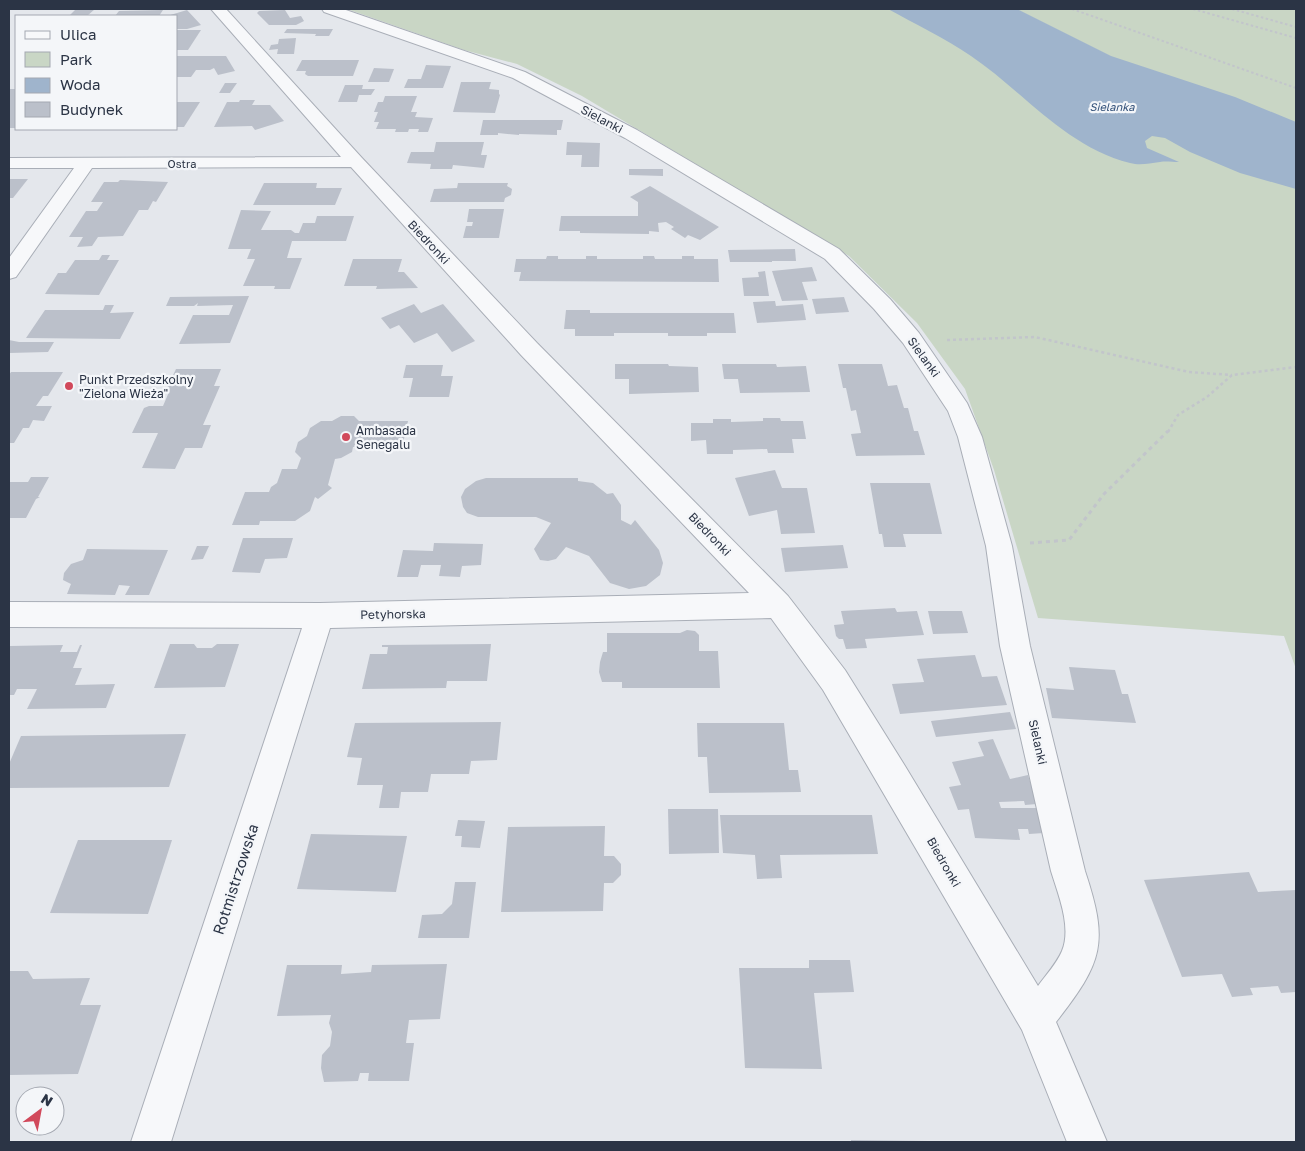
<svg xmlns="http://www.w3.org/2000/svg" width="1305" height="1151" font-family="'Golos Text',sans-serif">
<rect width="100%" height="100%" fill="#e4e7ec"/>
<!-- green -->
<polygon fill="#c9d6c5" points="347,9 1296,9 1296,669 1284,636 1038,618 994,470 965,389 917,323 849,256 582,96 517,64 464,50"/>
<!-- water -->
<path fill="#9fb4cc" d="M888 9H1017L1111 56 1235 97 1296 122V189L1240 173 1190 152 1165 138 1152 136 1145 141 1147 148 1179 162C1172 162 1166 161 1160 162 1149 163 1141 166 1130 163 1066 147 1024 92 971 56 945 38 915 24 888 9Z"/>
<!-- building -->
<g fill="#bbc0ca">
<polygon points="76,9 95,9 87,16 69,16"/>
<polygon points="163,10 159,16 115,16 119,11"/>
<polygon points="187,10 201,25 187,29 176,29 176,16 167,16"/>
<polygon points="285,10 290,18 301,16 304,21 296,25 269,25 257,13 259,11"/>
<polygon points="287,29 333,29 329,36 315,36 316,34 284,33"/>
<polygon points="176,30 201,30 188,50 176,50"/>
<polygon points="296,38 294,54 277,54 278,49 269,50 271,45 278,44 279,39"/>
<polygon points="177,56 226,56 235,71 218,75 214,68 210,70 196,70 191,77 176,77"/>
<polygon points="302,60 359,60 353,76 308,76 305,74 306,71 296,71"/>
<polygon points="426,65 451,66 443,88 404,88 408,79 421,79"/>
<polygon points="374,68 394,69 389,82 368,82"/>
<polygon points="461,82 491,82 489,89 499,90 499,94 500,95 495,113 453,112"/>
<polygon points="225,83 237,83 230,93 219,93"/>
<polygon points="345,85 363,85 362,89 375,89 371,95 359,95 357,102 338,102"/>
<rect x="9" y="89" width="7" height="39"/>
<polygon points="385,96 417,96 411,112 417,112 415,117 433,118 428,132 418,132 419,129 409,129 408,132 395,132 396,129 376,129 379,122 374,122 378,112 374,112 378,102 383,102"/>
<polygon points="240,100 255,100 252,105 270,105 284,121 255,130 252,126 214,127 227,102 239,102"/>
<polygon points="176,102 200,102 184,127 176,127"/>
<polygon points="483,120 563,120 561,130 557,130 557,135 519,134 519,135 498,133 498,135 480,135"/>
<polygon points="436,142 484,142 481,155 487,155 484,168 453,165 452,169 430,169 431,164 407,163 411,152 434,152"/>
<polygon points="567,142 600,143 599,167 581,167 582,155 566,155"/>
<polygon points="629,169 663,169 663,176 629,175"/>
<polygon points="9,179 28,179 13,198 9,198"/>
<polygon points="120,180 168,182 156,202 153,201 148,210 139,210 123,236 98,237 92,246 77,247 83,237 69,237 86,211 97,211 103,202 91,202 104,182 118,182"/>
<polygon points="264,183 317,183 316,188 342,188 335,205 253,205"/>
<polygon points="458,183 508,183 507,186 512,189 511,195 505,198 504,202 430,202 434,189 457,188"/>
<polygon points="650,186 719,227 700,240 688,235 685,238 671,229 674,227 666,222 658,223 659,232 649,231 649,234 580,233 580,231 559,231 561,216 638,216 638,202 630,197"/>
<polygon points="469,209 504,209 499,238 463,238 466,226 472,226 473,222 467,222"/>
<polygon points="241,210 271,211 261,230 291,230 295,233 299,233 303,223 315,223 317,216 354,216 346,241 292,241 287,258 302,258 290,289 274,289 275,286 243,286 255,259 247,259 251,249 228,249"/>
<polygon points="795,249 796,261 772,261 772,262 730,262 728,250"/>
<polygon points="102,255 110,255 107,260 119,260 99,295 45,294 58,273 66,273 75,260 99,260"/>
<polygon points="547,256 558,256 558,259 586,259 586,256 597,256 597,259 643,259 643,256 654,256 655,259 682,259 682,256 694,256 694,259 718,259 719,282 519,281 521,272 514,272 516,259 546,259"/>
<polygon points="353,259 402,259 398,272 404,272 418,288 376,289 377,286 344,286"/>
<polygon points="812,267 817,281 802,282 808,300 782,301 772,271"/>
<polygon points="765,271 769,296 744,296 742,278 759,277 758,272"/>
<polygon points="249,296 230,343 179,344 193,315 229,315 233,305 197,306 198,303 194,306 166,306 170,297"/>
<polygon points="844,297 849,312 816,314 812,299"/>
<polygon points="775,301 776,306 803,304 806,320 757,323 753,302"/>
<polygon points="414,304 421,313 443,304 475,341 452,352 437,333 414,343 399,325 390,329 381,318"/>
<polygon points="105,305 114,305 110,313 134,312 120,339 26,338 45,310 103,310"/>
<polygon points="566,310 590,310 590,313 734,313 736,333 707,333 707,336 668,336 668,333 614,333 614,336 575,336 575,329 564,329"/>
<polygon points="9,340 19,342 54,342 48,352 9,353"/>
<polygon points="615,364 668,364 669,366 698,367 699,392 629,394 629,379 615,379"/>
<polygon points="722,364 776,364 777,367 806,366 810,392 740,393 738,379 724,379"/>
<polygon points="838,364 882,364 888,386 897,385 904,408 908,408 914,431 918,431 925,455 856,456 851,434 861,433 856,410 851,411 846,388 843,388"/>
<polygon points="406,365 443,365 441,376 453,376 449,397 409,397 413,378 403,378"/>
<polygon points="176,369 221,369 214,386 220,386 203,425 211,425 202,448 185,448 175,469 142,468 158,433 132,433 144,408 149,406 163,406 169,392 165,392"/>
<polygon points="11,372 63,372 48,396 43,396 36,406 52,406 44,421 33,420 29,428 23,428 14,443 9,443 9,375"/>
<polygon points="341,416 354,416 359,421 408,421 402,448 353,447 352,452 341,458 335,459 328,485 332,488 318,499 315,497 310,511 295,521 260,521 259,525 232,525 245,492 269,492 271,487 277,483 282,469 297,469 301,458 295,452 298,442 307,436 310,428 321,421 332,421"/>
<polygon points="763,418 780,418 781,421 803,421 806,439 792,439 794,453 768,453 767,449 733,450 733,454 707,454 706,440 691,441 691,423 713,423 713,419 731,419 731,422 763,421"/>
<polygon points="775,470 782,488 807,488 815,533 781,534 777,510 749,516 735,478"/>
<polygon points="31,477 49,477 38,497 40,497 36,499 26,518 9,518 9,482 28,482"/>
<polygon points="486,478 578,478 578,481 593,483 607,494 613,493 621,505 621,520 631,525 635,520 659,550 663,563 660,575 646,586 629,589 610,583 589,556 566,547 556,559 548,561 540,560 534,549 551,523 536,517 478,517 467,513 463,507 461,497 465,489 476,481"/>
<polygon points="870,483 930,483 942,534 903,534 906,547 884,547 882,534 879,534"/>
<polygon points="243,538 293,538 287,558 265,559 260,573 232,572"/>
<polygon points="434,543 483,544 481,565 462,566 460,577 439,576 441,565 421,565 418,577 397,577 403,550 433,551"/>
<polygon points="843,545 848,568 785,572 781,548"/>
<polygon points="197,546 209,546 203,559 191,560"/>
<polygon points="87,549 168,550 149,595 125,595 130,586 119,585 115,595 67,594 71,584 63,580 64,573 71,564 83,560"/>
<polygon points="895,608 897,612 917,611 924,635 865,639 867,648 846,649 843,639 839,639 836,636 834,625 844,624 841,611"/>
<polygon points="928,611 962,611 968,633 933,634"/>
<polygon points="687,630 695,631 699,635 699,651 718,651 720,688 622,688 622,682 602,682 599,672 600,662 603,652 607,652 607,633 680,633"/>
<polygon points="170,644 194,644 197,648 212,648 217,644 239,644 225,687 154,688"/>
<polygon points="491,644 487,681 447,681 446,688 362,689 370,654 387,654 388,647 382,647 382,645"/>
<polygon points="63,645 60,652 77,652 80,645 82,645 73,668 82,668 75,685 115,684 106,708 27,709 37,689 17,689 14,695 9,695 10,646"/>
<polygon points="975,655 982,677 997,676 1007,705 900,714 892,684 924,682 917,659"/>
<polygon points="1069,667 1115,670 1122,694 1128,694 1136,723 1052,718 1046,688 1074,690"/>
<polygon points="1010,712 1016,729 936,737 931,721"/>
<polygon points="501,722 497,760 471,761 469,774 431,774 428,792 401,792 399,808 379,808 383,785 357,785 362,758 347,757 355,723"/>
<polygon points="697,723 784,723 789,770 798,770 801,792 709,793 707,757 698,757"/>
<polygon points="186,734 169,787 9,788 9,764 21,736"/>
<polygon points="993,739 1010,779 1028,775 1037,804 1025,805 1024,801 999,802 1001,808 1038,808 1044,833 1029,834 1028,829 1018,829 1020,840 975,838 969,809 958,810 949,787 961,785 952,762 984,756 978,742"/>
<polygon points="668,809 718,809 719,853 669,854"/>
<polygon points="720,815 872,815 878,854 780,855 782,878 757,879 755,855 723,853"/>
<polygon points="458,820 485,821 480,848 461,847 462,836 455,836"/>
<polygon points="605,826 604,856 614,856 621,864 621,875 613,883 604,883 603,911 501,912 508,827"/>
<polygon points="311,834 407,836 396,892 297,889"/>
<polygon points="78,840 172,840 148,914 50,913"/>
<polygon points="1249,872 1258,892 1296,890 1296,992 1281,993 1278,986 1250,988 1253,995 1232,997 1222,974 1182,977 1144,880"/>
<polygon points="455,882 476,882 469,938 418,938 422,915 442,914 452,904"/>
<polygon points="809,960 850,960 854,992 814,993 822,1069 745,1068 739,968 809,968"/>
<polygon points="447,964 440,1019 409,1020 406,1043 414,1043 409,1081 368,1081 369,1073 360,1073 358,1081 324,1082 321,1068 322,1055 330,1046 332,1032 329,1023 331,1015 277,1016 287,965 342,965 341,974 371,972 372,965"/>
<polygon points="9,971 28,971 33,979 90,978 80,1005 101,1005 78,1074 9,1075"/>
<polygon points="851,1140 928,1141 928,1142 851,1142"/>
</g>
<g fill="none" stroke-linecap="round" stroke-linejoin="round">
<defs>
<path id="minor" d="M211 9H226L362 158 537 343 788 596 845 670 905 766 1038 986C1046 975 1057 963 1062 951 1072 927 1058 894 1051 871L1000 646 986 546 958 437 948 411 903 343 874 309 825 259 625 138 513 78 324 12 322 9H343L525 72 637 130 839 249 890 299 919 333 967 403 982 437 1012 546 1030 646 1085 871C1109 943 1103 962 1056 1022L1107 1142H1067L1022 1030 823 690 771 618 330 628 171 1142H131L302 628 9 627V602L320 603 749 593 521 355 351 167 92 168 16 277 9 279V258L74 168H9V158L341 157Z"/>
</defs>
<!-- minor casing -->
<use href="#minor" stroke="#a9aeb7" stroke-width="2"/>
<!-- path-far2 -->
<g stroke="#c2c5cb" stroke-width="2" stroke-dasharray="2.5 2.5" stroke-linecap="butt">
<polyline points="1072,9 1296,88"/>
<polyline points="1193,9 1296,38"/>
<polyline points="1232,9 1296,27"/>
</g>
<!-- path-far1 -->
<g stroke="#c2c5cb" stroke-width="2.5" stroke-dasharray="3 3" stroke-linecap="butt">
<polyline points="947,340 1035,337 1189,372 1232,375"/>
<polyline points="1168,432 1178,415 1207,397 1232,375 1296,367"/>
</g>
<!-- path -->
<polyline stroke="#c2c5cb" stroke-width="3" stroke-dasharray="4 4" stroke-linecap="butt" points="1030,543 1069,540 1104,494 1168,431"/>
<!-- minor -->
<use href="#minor" fill="#f7f8fa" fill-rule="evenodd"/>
</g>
<!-- markers -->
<g fill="#d1495b" stroke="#f4f6f9" stroke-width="2">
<circle cx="69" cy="386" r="5"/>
<circle cx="346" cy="437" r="5"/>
</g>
<g text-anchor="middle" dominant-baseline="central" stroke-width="4.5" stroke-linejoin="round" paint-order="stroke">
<!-- far-water labels -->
<g font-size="11" font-style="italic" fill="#34527a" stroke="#f4f6f9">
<text x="1112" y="106">Sielanka</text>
</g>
<!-- far-street labels -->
<g font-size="11" fill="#2b3445" stroke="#f4f6f9">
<text x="182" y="163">Ostra</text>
</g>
<!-- street labels -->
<g font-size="12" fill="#2b3445" stroke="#f4f6f9">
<text transform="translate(602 119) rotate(28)">Sielanki</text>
<text transform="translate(429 242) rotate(47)">Biedronki</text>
<text transform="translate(924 357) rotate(54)">Sielanki</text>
<text transform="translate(710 534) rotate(46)">Biedronki</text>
<text transform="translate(393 614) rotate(-1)">Petyhorska</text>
<text transform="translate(1038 742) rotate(77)">Sielanki</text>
<text transform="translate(944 862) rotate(60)">Biedronki</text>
</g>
<!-- poi labels -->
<g font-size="12" fill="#2b3445" stroke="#f4f6f9" text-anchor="start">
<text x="79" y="379">Punkt Przedszkolny<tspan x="79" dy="14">"Zielona Wieża"</tspan></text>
<text x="356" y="430">Ambasada<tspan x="356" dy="14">Senegalu</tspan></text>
</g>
<!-- near-street labels -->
<g font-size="15" fill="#2b3445" stroke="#f4f6f9">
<text transform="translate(235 879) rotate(-72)">Rotmistrzowska</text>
</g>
</g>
<!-- border -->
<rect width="1305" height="1151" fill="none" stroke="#2b3445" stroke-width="20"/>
<!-- legend -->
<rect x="15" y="15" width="162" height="115" fill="#f4f6f9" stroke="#a4a8b1"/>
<rect x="25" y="31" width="25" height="8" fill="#f7f8fa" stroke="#a4a8b1"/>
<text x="60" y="40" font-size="15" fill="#2b3445">Ulica</text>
<rect x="25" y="52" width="25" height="15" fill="#c9d6c5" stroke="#a4a8b1"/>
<text x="60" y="65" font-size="15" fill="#2b3445">Park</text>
<rect x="25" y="78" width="25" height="15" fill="#9fb4cc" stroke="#a4a8b1"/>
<text x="60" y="90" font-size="15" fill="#2b3445">Woda</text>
<rect x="25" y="102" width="25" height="15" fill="#bbc0ca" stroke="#a4a8b1"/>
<text x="60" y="115" font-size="15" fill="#2b3445">Budynek</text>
<!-- north arrow -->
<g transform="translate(40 1111) rotate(32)"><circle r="24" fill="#f4f6f9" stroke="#a4a8b1"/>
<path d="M0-4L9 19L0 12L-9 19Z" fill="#d1495b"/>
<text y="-8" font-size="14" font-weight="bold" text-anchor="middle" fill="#2b3445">N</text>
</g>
</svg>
